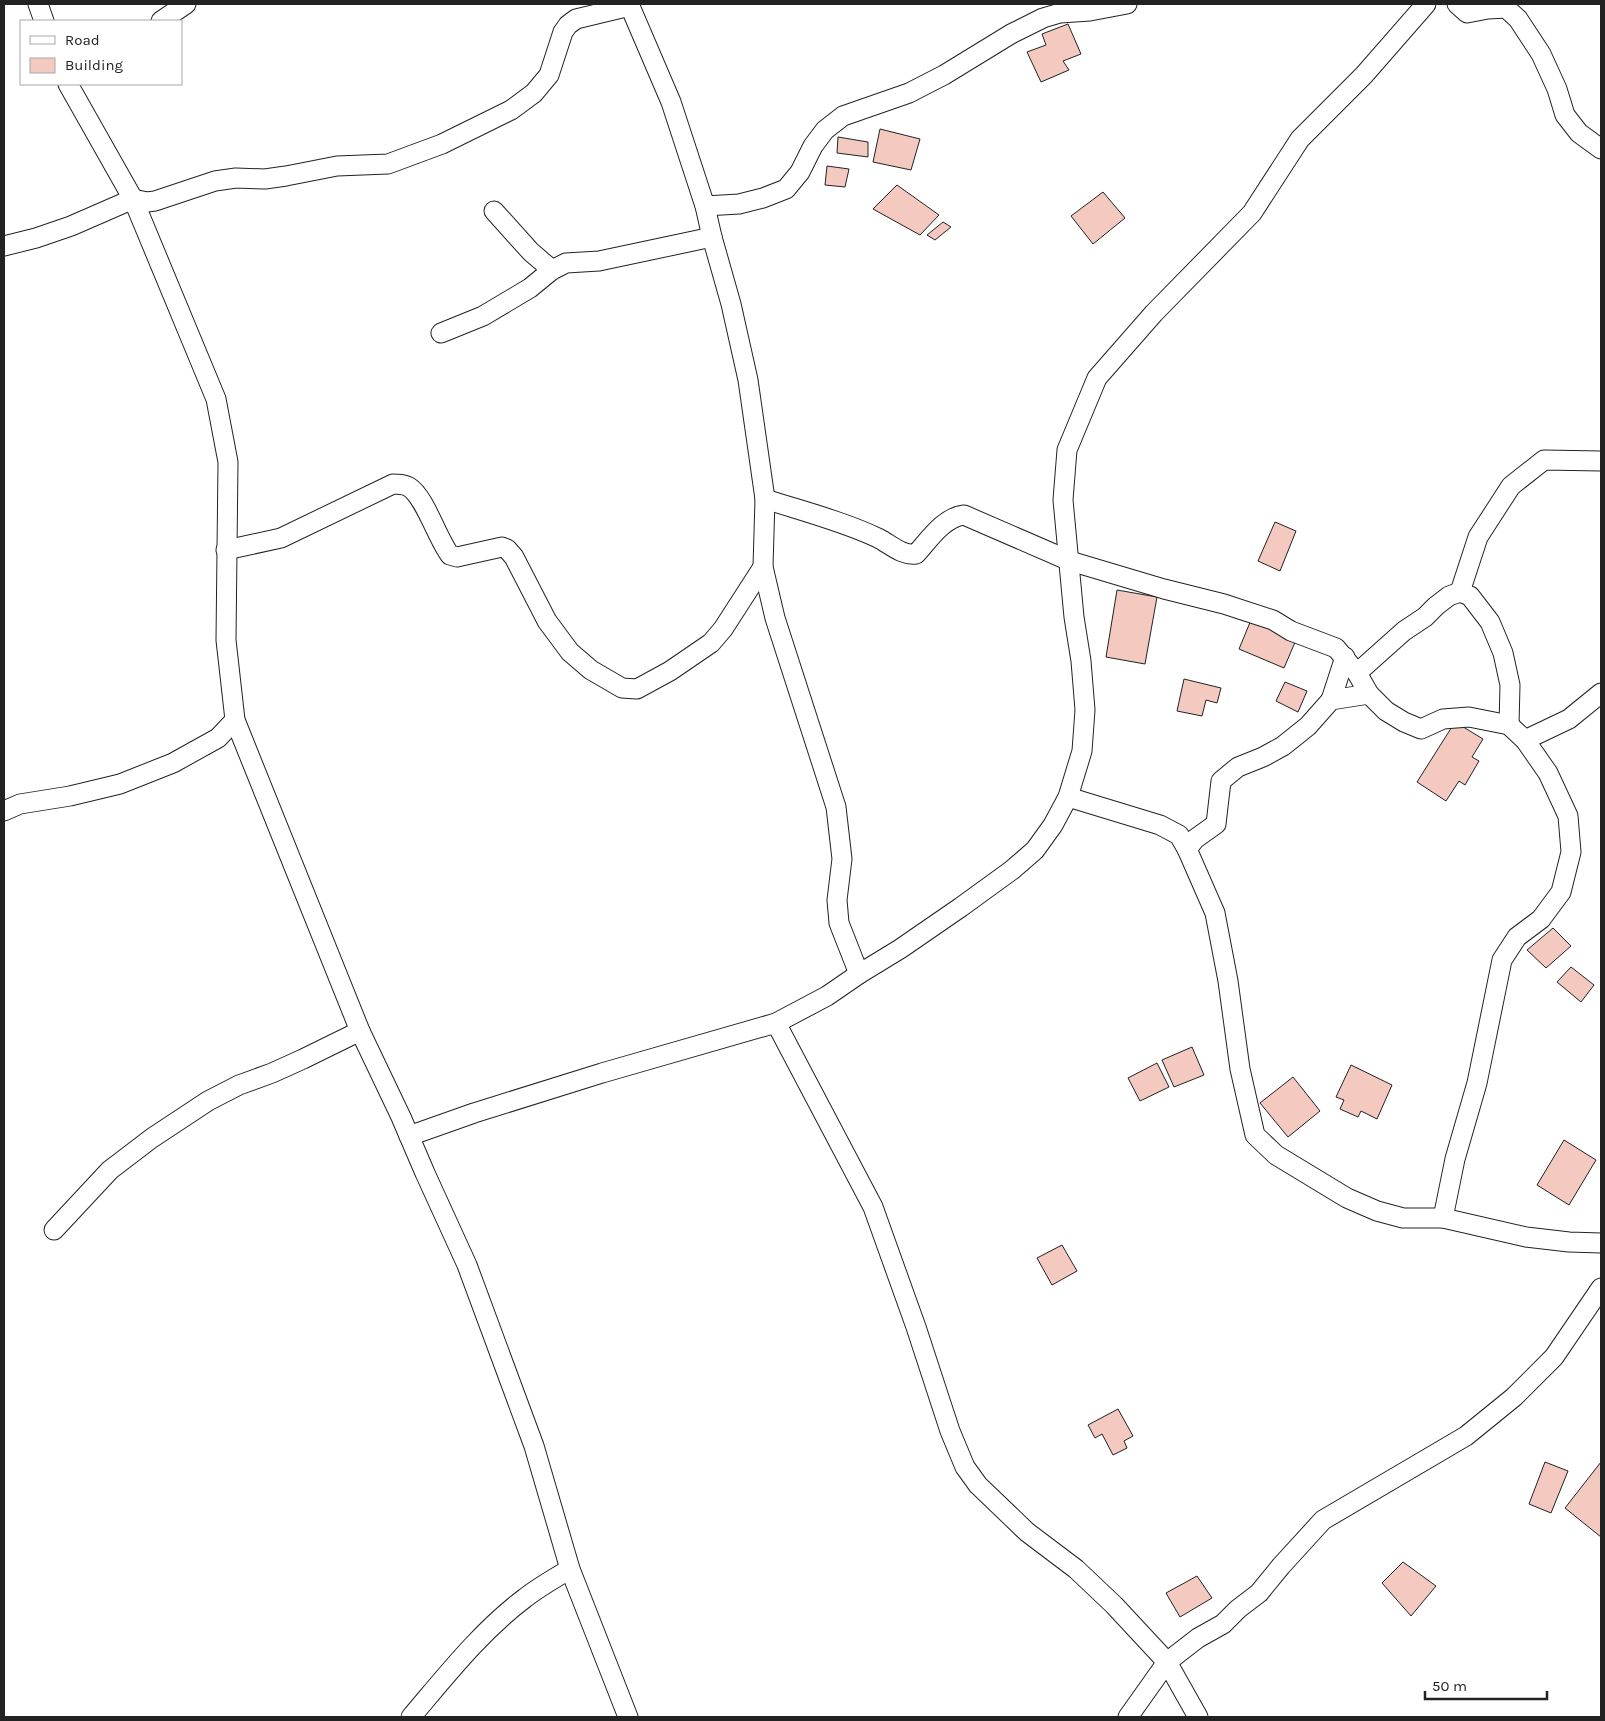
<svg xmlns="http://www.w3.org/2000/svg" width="1605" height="1721" font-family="Karla,sans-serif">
<rect width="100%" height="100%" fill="#fff"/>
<!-- building -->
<g fill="#f3c9c0" stroke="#222">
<polygon points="1068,24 1081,54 1063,61 1069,70 1041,82 1027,52 1046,45 1042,34"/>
<polygon points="880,129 920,139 911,170 873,162"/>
<polygon points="838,137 868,142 868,157 837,153"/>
<polygon points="827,166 849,169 845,187 825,185"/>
<polygon points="897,185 939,215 920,235 873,209"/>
<polygon points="1103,192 1125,218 1093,244 1071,216"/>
<polygon points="943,222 951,227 935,240 927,235"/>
<polygon points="1275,522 1296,531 1280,571 1258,561"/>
<polygon points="1117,590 1157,597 1145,664 1106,657"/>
<polygon points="1251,620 1296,640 1284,668 1239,649"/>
<polygon points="1184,679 1221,688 1217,703 1206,700 1202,716 1177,711"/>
<polygon points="1285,682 1307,691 1298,712 1276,701"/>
<polygon points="1455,722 1483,739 1472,757 1479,761 1465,785 1459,781 1446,801 1417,782"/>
<polygon points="1553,928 1571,946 1546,968 1527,950"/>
<polygon points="1571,967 1594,985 1581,1002 1557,982"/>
<polygon points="1192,1047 1204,1075 1174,1087 1162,1060"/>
<polygon points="1157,1063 1169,1087 1140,1101 1128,1078"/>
<polygon points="1351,1065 1392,1085 1377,1119 1361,1111 1358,1117 1340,1109 1344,1100 1336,1097"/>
<polygon points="1293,1077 1320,1111 1288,1137 1260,1103"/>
<polygon points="1564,1140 1596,1160 1569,1205 1537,1185"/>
<polygon points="1062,1245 1077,1271 1052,1285 1037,1258"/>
<polygon points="1118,1409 1133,1436 1124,1441 1127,1448 1113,1455 1102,1434 1095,1438 1088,1425"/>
<polygon points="1545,1462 1568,1471 1551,1513 1529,1504"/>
<polygon points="1601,1462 1601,1537 1565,1508"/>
<polygon points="1403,1562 1436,1586 1411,1616 1382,1583"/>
<polygon points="1197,1576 1212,1598 1180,1617 1166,1593"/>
</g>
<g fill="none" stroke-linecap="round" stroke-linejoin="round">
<defs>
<g id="minor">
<polyline points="38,4 44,21"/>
<polyline points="629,4 671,102 705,206 712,237 731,304 748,380 765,499 763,567 775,618 836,807 842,859 837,900 839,923 859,974"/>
<polyline points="1457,4 1467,13 1488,9 1506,8 1518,19 1541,54 1557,89 1565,115 1579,133 1601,149"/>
<polyline points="161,21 186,4"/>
<polyline points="68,84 133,199 216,399 228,462 226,640 235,720 360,1031 401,1117 425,1173 467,1265 534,1446 570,1569 628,1717"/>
<polyline points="705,206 739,204 763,198 786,189 800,172 813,146 825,130 843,116 909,93 944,75 1011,34 1043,18 1060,13 1090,11 1127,4"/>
<polyline points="494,211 531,252 552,270"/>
<polyline points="4,246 36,238 71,226 133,199 147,202 155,201 215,181 236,178 265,179 286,176 337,166 388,164 442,144 511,110 534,93 549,75 563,32 568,25 576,19 630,6"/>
<polyline points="441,333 483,316 530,288 552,270 566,263 599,261 712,237"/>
<path d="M765 499C802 511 842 521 878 538 890 544 902 556 916 554 929 540 944 517 964 515L1070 561 1164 589 1224 604 1273 620 1291 631 1336 648 1357 673 1369 694 1386 711 1404 722 1421 729 1443 719 1469 717 1509 725 1525 740 1548 773 1568 816 1571 852 1561 892 1541 919 1517 937 1502 960 1477 1083 1455 1159 1443 1218"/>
<path d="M226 550 281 538 393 484C399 484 404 484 409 487 425 497 437 538 450 555L457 557 502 547 507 549 514 557 547 621 570 652 591 670 622 688 637 689 670 671 711 643 723 629 763 567"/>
<polyline points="1460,592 1478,537 1511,486 1544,460 1601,461"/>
<polyline points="1357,673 1404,631 1425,617 1436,606 1449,596 1460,592 1470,596 1490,622 1503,653 1510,685 1509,725"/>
<polyline points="1331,700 1345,657"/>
<polyline points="1525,740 1569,719 1601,693"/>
<polyline points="1068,797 1160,825 1179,835 1187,849 1215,913 1228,981 1240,1069 1255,1135 1276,1155 1347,1198 1377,1211 1403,1218 1443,1218 1526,1237 1569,1242 1601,1243"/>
<polyline points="4,811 20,804 70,796 120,784 173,763 218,738 235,720"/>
<polyline points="1187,849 1195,839 1216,824 1221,781 1238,767 1263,757 1283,746 1308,726 1331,700 1369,694"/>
<polyline points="776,1023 873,1207 916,1327 950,1431 965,1467 978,1485 1027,1532 1076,1569 1114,1605 1167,1662 1198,1717"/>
<polyline points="409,1136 474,1113 602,1073 776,1023 827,996 859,974 900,949 961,907 1012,870 1035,850 1053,825 1068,797 1082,751 1085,710 1081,661 1074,617 1063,500 1067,450 1097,378 1154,313 1252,213 1300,139 1364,75 1426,4"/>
<polyline points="54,1230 110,1170 152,1138 208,1101 239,1085 272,1073 303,1059 360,1031"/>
<path d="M411 1717C446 1676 481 1631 525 1598 539 1587 555 1578 570 1569"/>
<polyline points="1128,1717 1167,1662 1198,1638 1223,1624 1238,1609 1259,1593 1281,1566 1323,1520 1466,1436 1514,1397 1554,1357 1601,1288"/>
</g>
</defs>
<!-- minor casing -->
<use href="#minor" stroke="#222" stroke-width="21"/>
<!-- minor -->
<use href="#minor" stroke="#fff" stroke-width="19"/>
</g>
<!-- border -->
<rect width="1605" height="1721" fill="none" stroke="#222222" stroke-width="10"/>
<!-- legend -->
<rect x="20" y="20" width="162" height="65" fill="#ffffff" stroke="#a7a7a7"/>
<rect x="30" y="36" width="25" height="8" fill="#ffffff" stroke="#a7a7a7"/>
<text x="65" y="45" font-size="15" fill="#222222">Road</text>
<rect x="30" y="58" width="25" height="15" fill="#f3c9c0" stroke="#a7a7a7"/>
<text x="65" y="70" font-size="15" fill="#222222">Building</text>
<!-- scale -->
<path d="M1425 1691v8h122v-8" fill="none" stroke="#222222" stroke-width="2.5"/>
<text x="1432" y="1691" font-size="15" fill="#222222" stroke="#ffffff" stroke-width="4" paint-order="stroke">50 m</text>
</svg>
